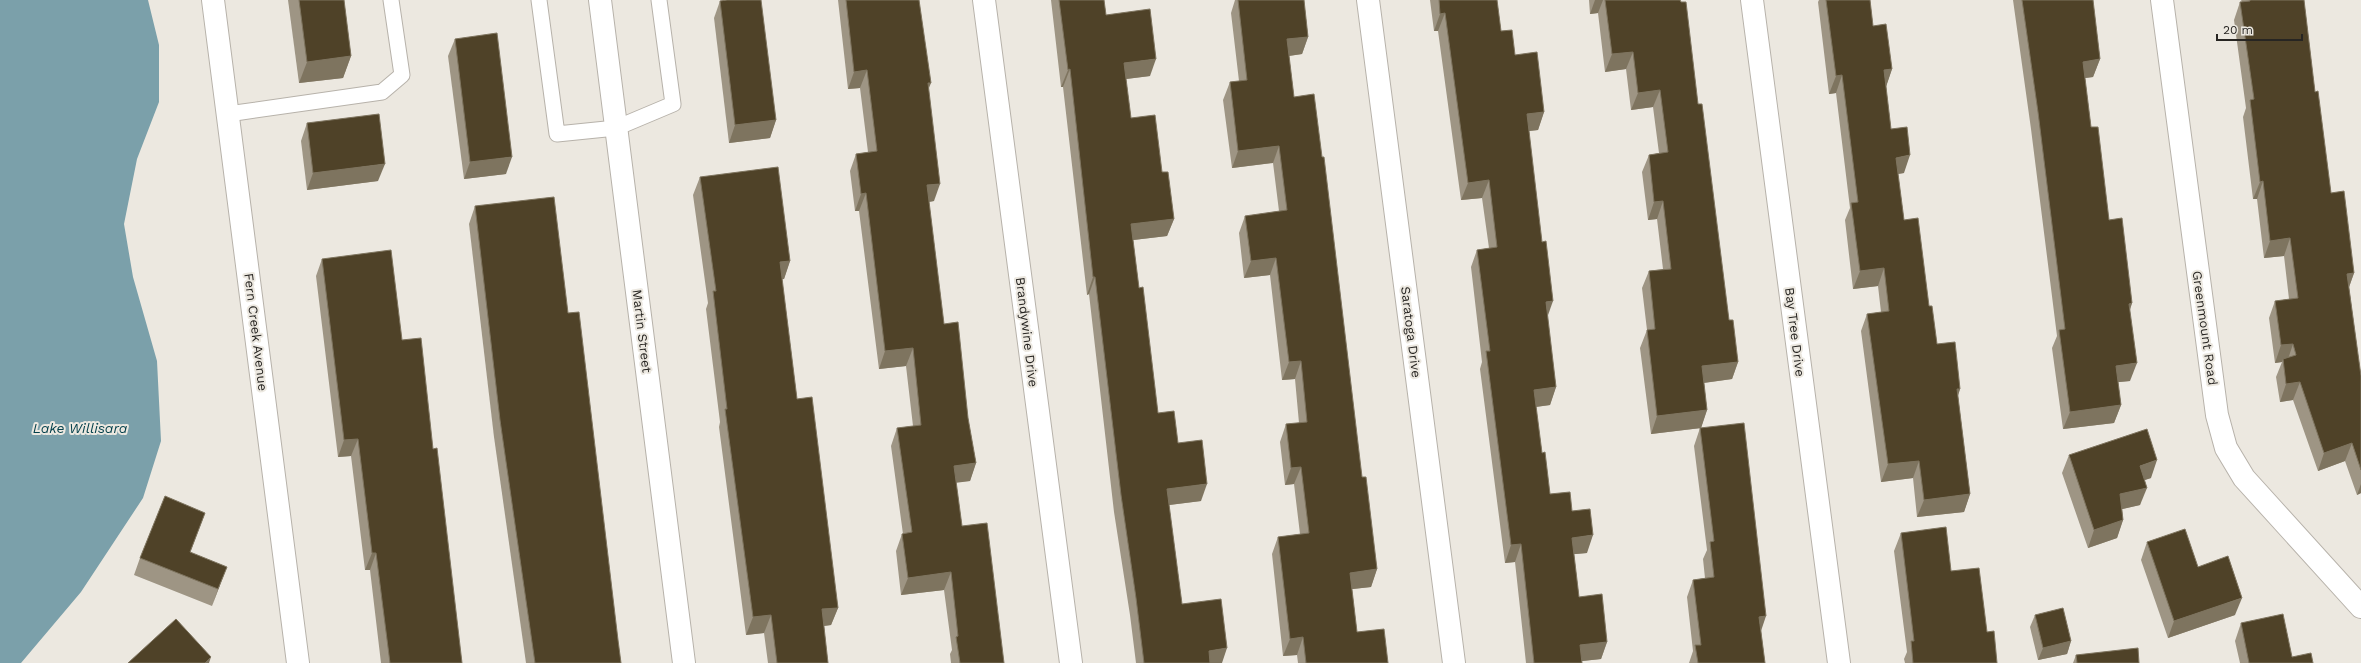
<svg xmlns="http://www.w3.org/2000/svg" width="2361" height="663" font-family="'Work Sans',sans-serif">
<rect width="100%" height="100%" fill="#ece8e0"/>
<!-- water -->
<polygon fill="#7ba0aa" points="0,0 148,0 159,45 159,102 137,159 124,224 133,277 157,361 161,441 143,498 81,592 21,663 0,663"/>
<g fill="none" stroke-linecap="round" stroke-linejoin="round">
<defs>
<g id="service">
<polyline points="539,0 557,134 616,128 673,104 659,0"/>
<polyline points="228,114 382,92 402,75 391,0"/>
</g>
<g id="minor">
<polyline points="600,0 684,663"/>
<polyline points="984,0 1071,663"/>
<polyline points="1368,0 1454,663"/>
<polyline points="1752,0 1839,663"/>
<polyline points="2162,0 2217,415 2226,448 2244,478 2361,607"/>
</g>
<polyline id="tertiary" points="213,0 298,663"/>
</defs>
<!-- service casing -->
<use href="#service" stroke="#b7b2aa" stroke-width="17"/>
<!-- minor casing -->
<use href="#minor" stroke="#b7b2aa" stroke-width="24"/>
<!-- tertiary casing -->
<use href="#tertiary" stroke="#b7b2aa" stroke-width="24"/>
<!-- service -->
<use href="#service" stroke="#fff" stroke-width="15"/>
<!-- minor -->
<use href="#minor" stroke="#fff" stroke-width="22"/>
<!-- tertiary -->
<use href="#tertiary" stroke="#fff" stroke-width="22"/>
</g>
<!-- wall -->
<g fill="#9e9584">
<polygon points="288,0 344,0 351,56 343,78 299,83"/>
<polygon points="838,0 919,0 928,89 934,201 929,202 944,324 968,418 976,463 970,481 956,482 962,526 1004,663 951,663 950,654 952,650 944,590 901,595 896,551 902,534 903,534 891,446 897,428 913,426 906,366 879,369 859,211 855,211 850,171 856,154 868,152 860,88 848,89"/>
<polygon points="1051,0 1104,0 1106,15 1150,76 1126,79 1131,118 1162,172 1174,219 1167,236 1133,240 1139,288 1158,413 1178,443 1201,501 1169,505 1182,604 1222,663 1136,663 1130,615 1114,512 1089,294 1087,295 1063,87 1061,87"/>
<polygon points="1235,0 1304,0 1308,37 1302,54 1289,56 1294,97 1362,477 1377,569 1371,587 1352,589 1357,632 1388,663 1298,663 1297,655 1283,656 1272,554 1278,537 1300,534 1294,484 1285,485 1280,442 1286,424 1299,423 1295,379 1282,380 1270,275 1244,278 1239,233 1245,216 1279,211 1273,163 1232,168 1223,100 1230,82 1239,81 1231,13"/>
<polygon points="1430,0 1497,0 1501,31 1515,55 1544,112 1538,130 1529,131 1547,316 1556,387 1550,405 1536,407 1542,453 1550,494 1572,511 1587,553 1574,554 1579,597 1607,642 1601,659 1582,661 1582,663 1526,663 1515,562 1505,563 1480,369 1482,362 1471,267 1477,250 1489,248 1482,198 1461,200 1438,31 1434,31"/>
<polygon points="1589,0 1680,0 1698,104 1729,320 1738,362 1732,379 1704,383 1707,410 1701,428 1651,434 1640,348 1647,330 1642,288 1649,271 1663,269 1657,219 1648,220 1642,172 1649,155 1659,153 1653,107 1631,110 1626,69 1605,72 1598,13 1590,14"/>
<polygon points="1819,0 1870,0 1873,26 1892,69 1886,86 1891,129 1904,173 1898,174 1904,220 1929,306 1937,344 1960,389 1958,396 1970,494 1964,512 1917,517 1913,478 1881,482 1861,331 1867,314 1881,312 1878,286 1853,289 1845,220 1850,208 1836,93 1829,94 1818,2"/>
<polygon points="2013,0 2093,0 2100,59 2093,77 2085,78 2091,127 2109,220 2132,303 2130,310 2130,381 2118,382 2121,405 2114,423 2063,429 2052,348 2057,336 2031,129"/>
<polygon points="2241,0 2304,0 2315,92 2331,193 2354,273 2349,287 2361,376 2361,493 2357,495 2345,461 2318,471 2293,400 2280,402 2276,377 2282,362 2275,363 2269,318 2275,301 2289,299 2284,256 2264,258 2257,199 2253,199 2243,117 2246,108 2234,20 2240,2 2242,2"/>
<polygon points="720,1 776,120 770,138 729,143 714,18"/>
<polygon points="455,39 506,174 464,179 448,56"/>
<polygon points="307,123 378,181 307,190 301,141"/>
<polygon points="700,177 790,261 784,279 782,279 797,399 838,608 831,625 824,626 828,663 768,663 764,633 746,635 719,427 720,422 706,309 708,303 693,195"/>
<polygon points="475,206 568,313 621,663 526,663 494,437 469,224"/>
<polygon points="322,259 402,340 433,449 462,663 381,663 370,570 365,570 351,456 338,457 316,276"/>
<polygon points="1700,428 1761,630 1765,663 1689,663 1693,651 1687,597 1693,580 1705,578 1703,559 1707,550 1694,446"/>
<polygon points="2069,455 2151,478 2144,480 2140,505 2122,509 2123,520 2117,538 2088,548 2062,473"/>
<polygon points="205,513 190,553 220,585 212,606 134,575 140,558"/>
<polygon points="1901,533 1951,571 1987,632 1997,663 1905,663 1904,659 1907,652 1894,551"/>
<polygon points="2147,542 2198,567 2235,615 2168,638 2141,560"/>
<polygon points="2035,615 2071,641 2067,654 2038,660 2030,627"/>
<polygon points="2241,623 2292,657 2313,663 2240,663 2235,641"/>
<polygon points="2076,655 2139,663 2073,663"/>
</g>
<!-- shaded-wall -->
<g fill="#7e745f">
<polygon points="1595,0 1603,0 1598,13 1590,14"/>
<polygon points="1445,13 1438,31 1434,31 1440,14"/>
<polygon points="1308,37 1302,54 1281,57 1287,39"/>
<polygon points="1633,52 1626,69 1605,72 1612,54"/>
<polygon points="351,56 343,78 299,83 307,62"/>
<polygon points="1156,59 1150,76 1118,80 1124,63"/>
<polygon points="2100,59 2093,77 2077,79 2083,62"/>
<polygon points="1070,69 1063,87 1061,87 1068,70"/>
<polygon points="1892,69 1886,87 1884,70"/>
<polygon points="867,70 860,88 848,89 854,72"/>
<polygon points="1842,75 1836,93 1829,94 1836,76"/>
<polygon points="928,83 931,83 924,100"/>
<polygon points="1660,90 1653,107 1631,110 1638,93"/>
<polygon points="1544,112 1538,130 1520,132 1527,114"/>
<polygon points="776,120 770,138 729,143 735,125"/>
<polygon points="1279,146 1273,163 1232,168 1238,151"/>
<polygon points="1910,155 1904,173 1890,175 1896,158"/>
<polygon points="512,157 506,174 464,179 470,162"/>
<polygon points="385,164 378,181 307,190 313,173"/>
<polygon points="1489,180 1482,198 1461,200 1468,183"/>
<polygon points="2263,181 2257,199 2253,199 2260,182"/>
<polygon points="940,184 934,201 921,203 927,185"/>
<polygon points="866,193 859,211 855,211 861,194"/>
<polygon points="1663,201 1657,219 1648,220 1654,202"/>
<polygon points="1174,219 1167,236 1125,241 1131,224"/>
<polygon points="2290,238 2284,256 2264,258 2270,241"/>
<polygon points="1276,258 1270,275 1244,278 1251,261"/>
<polygon points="790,261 784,279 774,280 780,262"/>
<polygon points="1884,268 1878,286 1853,289 1860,271"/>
<polygon points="2354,273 2348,290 2347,274"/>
<polygon points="1093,277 1095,277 1089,294 1087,295"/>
<polygon points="1553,301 1547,318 1546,302"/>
<polygon points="2132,303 2126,321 2129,304"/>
<polygon points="2293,344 2287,362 2283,359 2282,362 2275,363 2281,345"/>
<polygon points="913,348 906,366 879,369 885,351"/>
<polygon points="1301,361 1295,379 1282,380 1289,362"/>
<polygon points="1738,362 1732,379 1695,384 1702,366"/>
<polygon points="2137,363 2130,381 2109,383 2116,366"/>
<polygon points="2300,382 2293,400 2280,402 2286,384"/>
<polygon points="1556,387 1550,405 1527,408 1534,390"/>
<polygon points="1957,389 1960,389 1954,407"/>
<polygon points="2121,405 2114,423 2063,429 2070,412"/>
<polygon points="1707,410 1701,428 1651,434 1657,416"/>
<polygon points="358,439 351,456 338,457 344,440"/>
<polygon points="2352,443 2345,461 2318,471 2324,453"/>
<polygon points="2157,460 2151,478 2133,484 2140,466"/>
<polygon points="1919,461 1913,478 1881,482 1888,464"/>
<polygon points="976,463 970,481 947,484 954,466"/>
<polygon points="1301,467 1294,484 1285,485 1291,468"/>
<polygon points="1207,484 1201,501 1161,506 1167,489"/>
<polygon points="2361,484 2361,493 2357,495"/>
<polygon points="2147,488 2140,505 2114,511 2120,494"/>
<polygon points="1970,494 1964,512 1917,517 1924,500"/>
<polygon points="2123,520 2117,538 2088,548 2094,530"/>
<polygon points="1593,535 1587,553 1565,555 1572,538"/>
<polygon points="1521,544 1515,562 1505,563 1511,545"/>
<polygon points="372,553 376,553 370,570 365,570"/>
<polygon points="227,567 220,585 212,606 218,589"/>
<polygon points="1377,569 1371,587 1344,590 1350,573"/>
<polygon points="951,572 944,590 901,595 908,578"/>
<polygon points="2242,598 2235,615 2168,638 2174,621"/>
<polygon points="838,608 831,625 815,627 822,609"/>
<polygon points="771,615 764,633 746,635 753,617"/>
<polygon points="1766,616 1760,634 1759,617"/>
<polygon points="1303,637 1297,655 1283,656 1290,639"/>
<polygon points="2071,641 2067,654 2038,660 2043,648"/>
<polygon points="1607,642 1601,659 1573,662 1580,645"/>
<polygon points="1227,648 1222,663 1204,663 1209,651"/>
<polygon points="211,657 209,663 205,663"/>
</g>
<!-- building -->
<g fill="#4f4228" stroke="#7e745f">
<polygon points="299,0 344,0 351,56 307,62"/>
<polygon points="727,0 761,0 776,120 735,125 720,1"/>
<polygon points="846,0 919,0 931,83 928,83 940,184 927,185 944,324 958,322 968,418 976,463 954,466 962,526 987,523 1004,663 960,663 956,637 958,636 951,572 908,578 902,534 912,532 897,428 921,425 913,348 885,351 866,193 861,194 856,154 877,151 867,70 854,72"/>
<polygon points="1059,0 1104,0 1106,15 1150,9 1156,59 1124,63 1131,118 1155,115 1162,172 1168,172 1174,219 1131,224 1139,288 1143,287 1158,413 1174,411 1178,443 1202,440 1207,484 1167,489 1182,604 1221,599 1227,648 1209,651 1210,663 1144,663 1136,598 1121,495 1095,277 1093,277 1070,69 1068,70"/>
<polygon points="1238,0 1304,0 1308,37 1287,39 1294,97 1314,94 1322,157 1324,157 1362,477 1366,477 1377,569 1350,573 1357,632 1384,629 1388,663 1306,663 1303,637 1290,639 1278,537 1309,533 1301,467 1291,468 1286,424 1307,422 1301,361 1289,362 1276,258 1251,261 1245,216 1287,210 1279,146 1238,151 1230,82 1247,80"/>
<polygon points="1439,0 1497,0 1501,31 1512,30 1515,55 1537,52 1544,112 1527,114 1542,242 1546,241 1553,301 1546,302 1556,387 1534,390 1542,453 1545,452 1550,494 1570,492 1572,511 1590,509 1593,535 1572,538 1579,597 1602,594 1607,642 1580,645 1582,663 1534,663 1521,544 1511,545 1486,351 1490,351 1477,250 1497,247 1489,180 1468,183 1445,13 1440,14"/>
<polygon points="1605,0 1680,0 1681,2 1686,2 1698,104 1702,104 1729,320 1733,320 1738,362 1702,366 1707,410 1657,416 1647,330 1655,329 1649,271 1671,269 1663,201 1654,202 1649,155 1668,152 1660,90 1638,93 1633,52 1612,54"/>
<polygon points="1826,0 1870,0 1873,26 1886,24 1892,69 1884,70 1891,129 1907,127 1910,155 1896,158 1904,220 1918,218 1929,306 1932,306 1937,344 1955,342 1960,389 1957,389 1970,494 1924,500 1919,461 1888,464 1867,314 1889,311 1884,268 1860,271 1851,203 1858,202 1842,75 1836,76"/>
<polygon points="2022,0 2093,0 2100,59 2083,62 2091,127 2098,127 2109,220 2122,218 2132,303 2129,304 2137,363 2116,366 2121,405 2070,412 2059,330 2065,329 2038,112"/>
<polygon points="2250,0 2304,0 2315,92 2318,91 2331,193 2344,191 2354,273 2347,274 2361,376 2361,470 2352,443 2324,453 2300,382 2286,384 2283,359 2296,355 2293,344 2281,345 2275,301 2298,298 2290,238 2270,241 2263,181 2260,182 2250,100 2254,99 2240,2 2250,1"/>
<polygon points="497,33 512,157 470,162 455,39"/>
<polygon points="379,114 385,164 313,173 307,123"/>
<polygon points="778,167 790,261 780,262 797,399 812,397 838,608 822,609 828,663 777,663 771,615 753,617 725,409 727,409 713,291 716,291 700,177"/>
<polygon points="554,197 568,313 579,312 618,640 621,663 535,663 500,420 475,206"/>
<polygon points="391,250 402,340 421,338 433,449 437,448 462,663 390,663 376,553 372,553 358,439 344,440 322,259"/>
<polygon points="1744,423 1766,616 1759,617 1765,663 1698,663 1695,645 1701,645 1693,580 1714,577 1710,542 1714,541 1700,428"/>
<polygon points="2147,429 2157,460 2140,466 2147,488 2120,494 2123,520 2094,530 2069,455"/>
<polygon points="165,496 205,513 190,552 227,567 218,589 140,558"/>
<polygon points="1946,527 1951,571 1979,568 1987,632 1994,631 1997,663 1913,663 1911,641 1914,641 1901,533"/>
<polygon points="2185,529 2198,567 2228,556 2242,598 2174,621 2147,542"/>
<polygon points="2063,608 2071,641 2043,648 2035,615"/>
<polygon points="2283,614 2292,657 2311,653 2313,663 2249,663 2241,623"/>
<polygon points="176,619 211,657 205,663 128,663"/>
<polygon points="2138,648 2139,663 2077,663 2076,655"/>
</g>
<g text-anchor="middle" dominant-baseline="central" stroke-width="4" stroke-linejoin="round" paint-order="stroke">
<!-- street labels -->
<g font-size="13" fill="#272522" stroke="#ece8e0">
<text transform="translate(2205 328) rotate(82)">Greenmount Road</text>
<text transform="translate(642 331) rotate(83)">Martin Street</text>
<text transform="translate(256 332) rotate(83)">Fern Creek Avenue</text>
<text transform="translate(1027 332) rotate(83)">Brandywine Drive</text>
<text transform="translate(1411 332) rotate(83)">Saratoga Drive</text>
<text transform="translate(1795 332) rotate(83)">Bay Tree Drive</text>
</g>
<!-- water labels -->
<g font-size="14" font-style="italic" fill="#023f4a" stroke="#ece8e0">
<text x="80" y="428">Lake Willisara</text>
</g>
</g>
<!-- scale -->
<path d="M2217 34v6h85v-6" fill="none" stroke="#272522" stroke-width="2"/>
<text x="2223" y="34" font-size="12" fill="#272522" stroke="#ece8e0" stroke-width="3" paint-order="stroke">20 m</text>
</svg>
